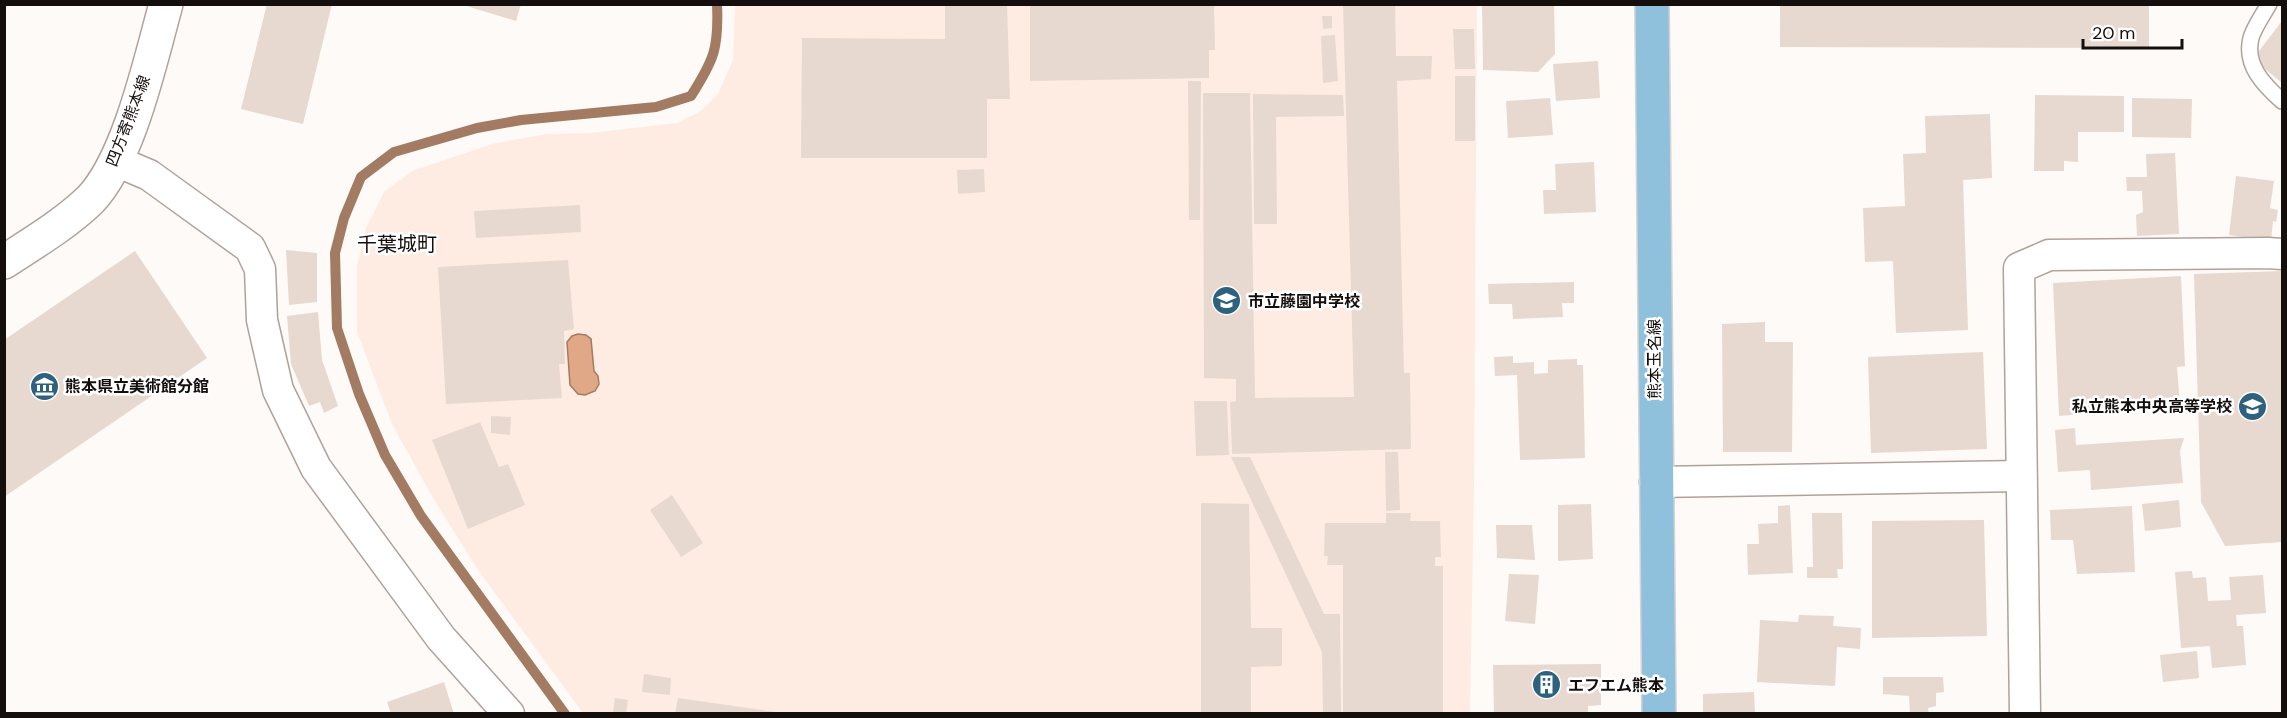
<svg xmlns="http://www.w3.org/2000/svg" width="2287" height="718" font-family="'DM Sans','Noto Sans JP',sans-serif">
<rect width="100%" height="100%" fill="#fdfaf8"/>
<!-- built -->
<polygon fill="#feece2" points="735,5 1477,5 1474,485 1470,713 583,713 478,570 433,498 392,424 357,332 357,266 366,228 384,192 412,171 492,144 546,134 590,133 677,123 701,111 718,94 733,60"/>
<!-- water -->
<polygon fill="#e0a887" stroke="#a37a62" stroke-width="1.5" points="578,334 586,335 591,339 594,371 598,376 599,384 595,391 585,395 578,394 570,385 567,342 572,336"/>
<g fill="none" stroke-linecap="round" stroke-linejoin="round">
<!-- stream -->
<path stroke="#a37a62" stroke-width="10" d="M565 714 421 516 385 455 359 394 337 328 335 253 344 218 361 177 394 152 477 128 521 120 656 107 691 96C714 60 719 48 717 4"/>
</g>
<!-- building -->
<g fill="#e7d9d0">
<polygon points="267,4 332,4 303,124 241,109"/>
<polygon points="460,4 521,4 516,21"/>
<polygon points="945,4 1007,4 1010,99 987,99 987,158 801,158 802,38 945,39"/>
<polygon points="1030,4 1214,4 1215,50 1209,50 1209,78 1030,81"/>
<polygon points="1343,4 1395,4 1396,56 1432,56 1431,79 1397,81 1404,373 1410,373 1411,449 1232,454 1230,402 1236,401 1236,379 1204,378 1203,93 1250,93 1255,398 1354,397"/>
<polygon points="1482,4 1554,4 1555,54 1538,72 1483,70"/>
<polygon points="1780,4 2149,4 2149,48 1780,47"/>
<polygon points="1322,16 1332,16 1332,28 1323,29"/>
<polygon points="2282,21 2282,83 2253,59"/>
<polygon points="1453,29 1474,29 1475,69 1455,69"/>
<polygon points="1335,35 1338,81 1323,83 1321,36"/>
<polygon points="1598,61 1600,98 1556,101 1553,64"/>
<rect x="1455" y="76" width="20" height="65"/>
<polygon points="1188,81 1201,81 1200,220 1189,220"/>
<polygon points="1253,94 1343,95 1344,116 1276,117 1277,224 1254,224"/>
<polygon points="2035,95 2124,96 2124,132 2078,132 2078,162 2064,161 2064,171 2034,171"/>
<polygon points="1550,98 1553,135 1508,138 1506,101"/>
<polygon points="2132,98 2192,99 2191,138 2132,137"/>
<polygon points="1990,114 1992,178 1963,180 1968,330 1896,333 1893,261 1865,262 1863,208 1905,206 1903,154 1926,153 1925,116"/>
<polygon points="2175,153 2179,234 2137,236 2136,215 2143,212 2142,191 2127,191 2126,177 2147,177 2146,154"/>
<polygon points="1594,162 1596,212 1544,214 1543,190 1556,190 1555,164"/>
<polygon points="984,169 985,192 958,194 957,170"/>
<polygon points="2236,176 2274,181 2270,208 2278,210 2276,222 2273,221 2271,241 2229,235"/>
<polygon points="580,205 581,232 476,238 474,211"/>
<polygon points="286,250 317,253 317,302 289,305"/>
<polygon points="135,251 207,358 4,497 4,340"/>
<polygon points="568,260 574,329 564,331 565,364 559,364 562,398 446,404 438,267"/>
<polygon points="2282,271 2282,542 2225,546 2201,502 2194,274"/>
<polygon points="2181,276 2185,366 2177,367 2180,405 2059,416 2053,283"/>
<polygon points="1574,282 1574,303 1562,303 1563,317 1513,319 1512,304 1489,304 1488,284"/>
<polygon points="318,312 322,360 338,406 324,413 320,402 309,406 291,364 287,316"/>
<polygon points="1765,322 1765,342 1793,342 1792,452 1723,452 1722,324"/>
<polygon points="1983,352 1987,449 1871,453 1868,357"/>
<polygon points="1513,356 1513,363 1534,362 1534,374 1548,373 1548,360 1577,359 1577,365 1583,365 1585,458 1520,460 1517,375 1495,376 1494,357"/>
<polygon points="1194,401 1227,401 1229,455 1196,456"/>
<polygon points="491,416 511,417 510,435 491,433"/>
<polygon points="480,422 499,467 508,464 525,505 468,529 432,440"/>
<polygon points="2075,428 2076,445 2184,438 2180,451 2183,483 2091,490 2090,470 2058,472 2055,430"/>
<polygon points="1385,452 1398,452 1400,510 1386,511"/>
<polygon points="1231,457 1250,457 1324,614 1340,614 1341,714 1323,714 1322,652"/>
<polygon points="672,495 703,543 681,557 650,510"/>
<polygon points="2179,500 2181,527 2145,531 2142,504"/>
<polygon points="1201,503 1249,504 1251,628 1282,628 1282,666 1251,667 1251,714 1201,714"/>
<polygon points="1591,504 1593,559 1558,561 1558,505"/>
<polygon points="1790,505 1793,573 1748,575 1747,544 1759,544 1758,524 1778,523 1778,506"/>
<polygon points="2132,506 2135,572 2077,574 2073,540 2051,540 2050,510"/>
<polygon points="1386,513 1411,513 1410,521 1440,521 1441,557 1435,557 1435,566 1443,566 1443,714 1343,714 1343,565 1327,565 1328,556 1324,556 1325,523 1386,523"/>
<polygon points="1812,513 1842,513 1843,569 1837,569 1838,578 1807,578 1807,567 1813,567"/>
<polygon points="1984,520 1987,636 1872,638 1872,521"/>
<polygon points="1496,525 1532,525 1535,560 1497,558"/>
<polygon points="2192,571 2193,578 2206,577 2208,601 2231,600 2229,577 2263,575 2266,613 2236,615 2237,626 2243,626 2246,665 2212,668 2210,646 2181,648 2175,572"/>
<polygon points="1509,574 1539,575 1535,624 1505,621"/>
<polygon points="1799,615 1834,616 1833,626 1861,628 1860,649 1837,647 1835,686 1757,682 1760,620 1798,622"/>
<polygon points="2197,651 2199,678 2163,682 2160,655"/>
<polygon points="1601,664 1601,705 1588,706 1588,714 1494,714 1493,665"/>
<polygon points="644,674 671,678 670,695 642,692"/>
<polygon points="1883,677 1943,677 1944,692 1936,693 1936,706 1928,708 1929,714 1910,714 1909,696 1883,694"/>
<polygon points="444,682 454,714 391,714 387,702"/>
<polygon points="1754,692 1755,714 1703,714 1703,694"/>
<polygon points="615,698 628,700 626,714 613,713"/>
<polygon points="678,698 777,712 777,714 675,714"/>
</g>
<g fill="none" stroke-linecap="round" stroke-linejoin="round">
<defs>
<path id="lane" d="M2269 4C2263 15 2254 27 2251 38 2244 65 2264 85 2282 101"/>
<g id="street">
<polyline points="116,161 149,175 250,248 260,269 262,320 278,390 316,468 441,638 509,714"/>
<polyline points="1655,482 2021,476"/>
<polyline points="2025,714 2019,268 2049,255 2268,253 2282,254"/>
</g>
<path id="secondary" d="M4 262C33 243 65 224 90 200 129 160 151 58 166 4"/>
<polyline id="primary" points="1652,4 1659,714"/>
</defs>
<!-- lane casing -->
<use href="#lane" stroke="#b0a29b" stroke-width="18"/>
<!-- street casing -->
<use href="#street" stroke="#b0a29b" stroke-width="33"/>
<!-- secondary casing -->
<use href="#secondary" stroke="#b0a29b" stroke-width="36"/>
<!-- primary casing -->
<use href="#primary" stroke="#d5d4d3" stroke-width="36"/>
<!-- lane -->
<use href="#lane" stroke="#fff" stroke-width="15"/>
<!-- street -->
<use href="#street" stroke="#fff" stroke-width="30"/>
<!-- secondary -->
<use href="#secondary" stroke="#fff" stroke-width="33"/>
<!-- primary -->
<use href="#primary" stroke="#8fc1dc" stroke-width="33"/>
</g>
<!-- icons -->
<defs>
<symbol id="school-disc" viewBox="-11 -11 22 22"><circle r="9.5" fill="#2d617d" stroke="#fff"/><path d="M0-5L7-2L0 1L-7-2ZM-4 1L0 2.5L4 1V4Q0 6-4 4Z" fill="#fff"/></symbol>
<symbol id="museum-disc" viewBox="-11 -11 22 22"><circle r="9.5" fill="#2d617d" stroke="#fff"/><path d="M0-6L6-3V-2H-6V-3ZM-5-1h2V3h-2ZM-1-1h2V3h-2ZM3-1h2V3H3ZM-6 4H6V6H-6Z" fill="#fff"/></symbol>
<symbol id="building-disc" viewBox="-11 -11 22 22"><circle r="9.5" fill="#2d617d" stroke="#fff"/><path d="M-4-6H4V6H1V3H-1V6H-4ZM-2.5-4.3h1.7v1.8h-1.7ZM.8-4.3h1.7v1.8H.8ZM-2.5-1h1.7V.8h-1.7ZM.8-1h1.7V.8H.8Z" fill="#fff"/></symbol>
</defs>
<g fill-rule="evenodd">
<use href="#school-disc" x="1210" y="284" width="33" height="33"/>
<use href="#museum-disc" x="28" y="370" width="33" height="33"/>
<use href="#school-disc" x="2236" y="390" width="33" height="33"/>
<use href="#building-disc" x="1530" y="668" width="33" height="33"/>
</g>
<g text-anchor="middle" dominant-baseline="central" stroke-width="5" stroke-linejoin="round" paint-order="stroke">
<!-- street labels -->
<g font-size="16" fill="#140f0d" stroke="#fff">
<text transform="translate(128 121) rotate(-69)">四方寄熊本線</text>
<text transform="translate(1654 359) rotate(-90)">熊本玉名線</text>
</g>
<!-- poi labels -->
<g font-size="16" font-weight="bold" fill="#140f0d" stroke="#fff" text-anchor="start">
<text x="1248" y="301">市立藤園中学校</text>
<text x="65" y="386">熊本県立美術館分館</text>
<text x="2232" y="406" text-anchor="end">私立熊本中央高等学校</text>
<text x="1568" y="685">エフエム熊本</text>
</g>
<!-- quarter labels -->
<g font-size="20" fill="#140f0d" stroke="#fff">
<text x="397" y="244">千葉城町</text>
</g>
</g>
<!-- border -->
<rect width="2287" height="718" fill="none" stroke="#140f0d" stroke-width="12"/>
<!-- scale -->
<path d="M2083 39v9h99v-9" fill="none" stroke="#140f0d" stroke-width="3"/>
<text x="2092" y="39" font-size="18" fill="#140f0d" stroke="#ffffff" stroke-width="4.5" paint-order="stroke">20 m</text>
</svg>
